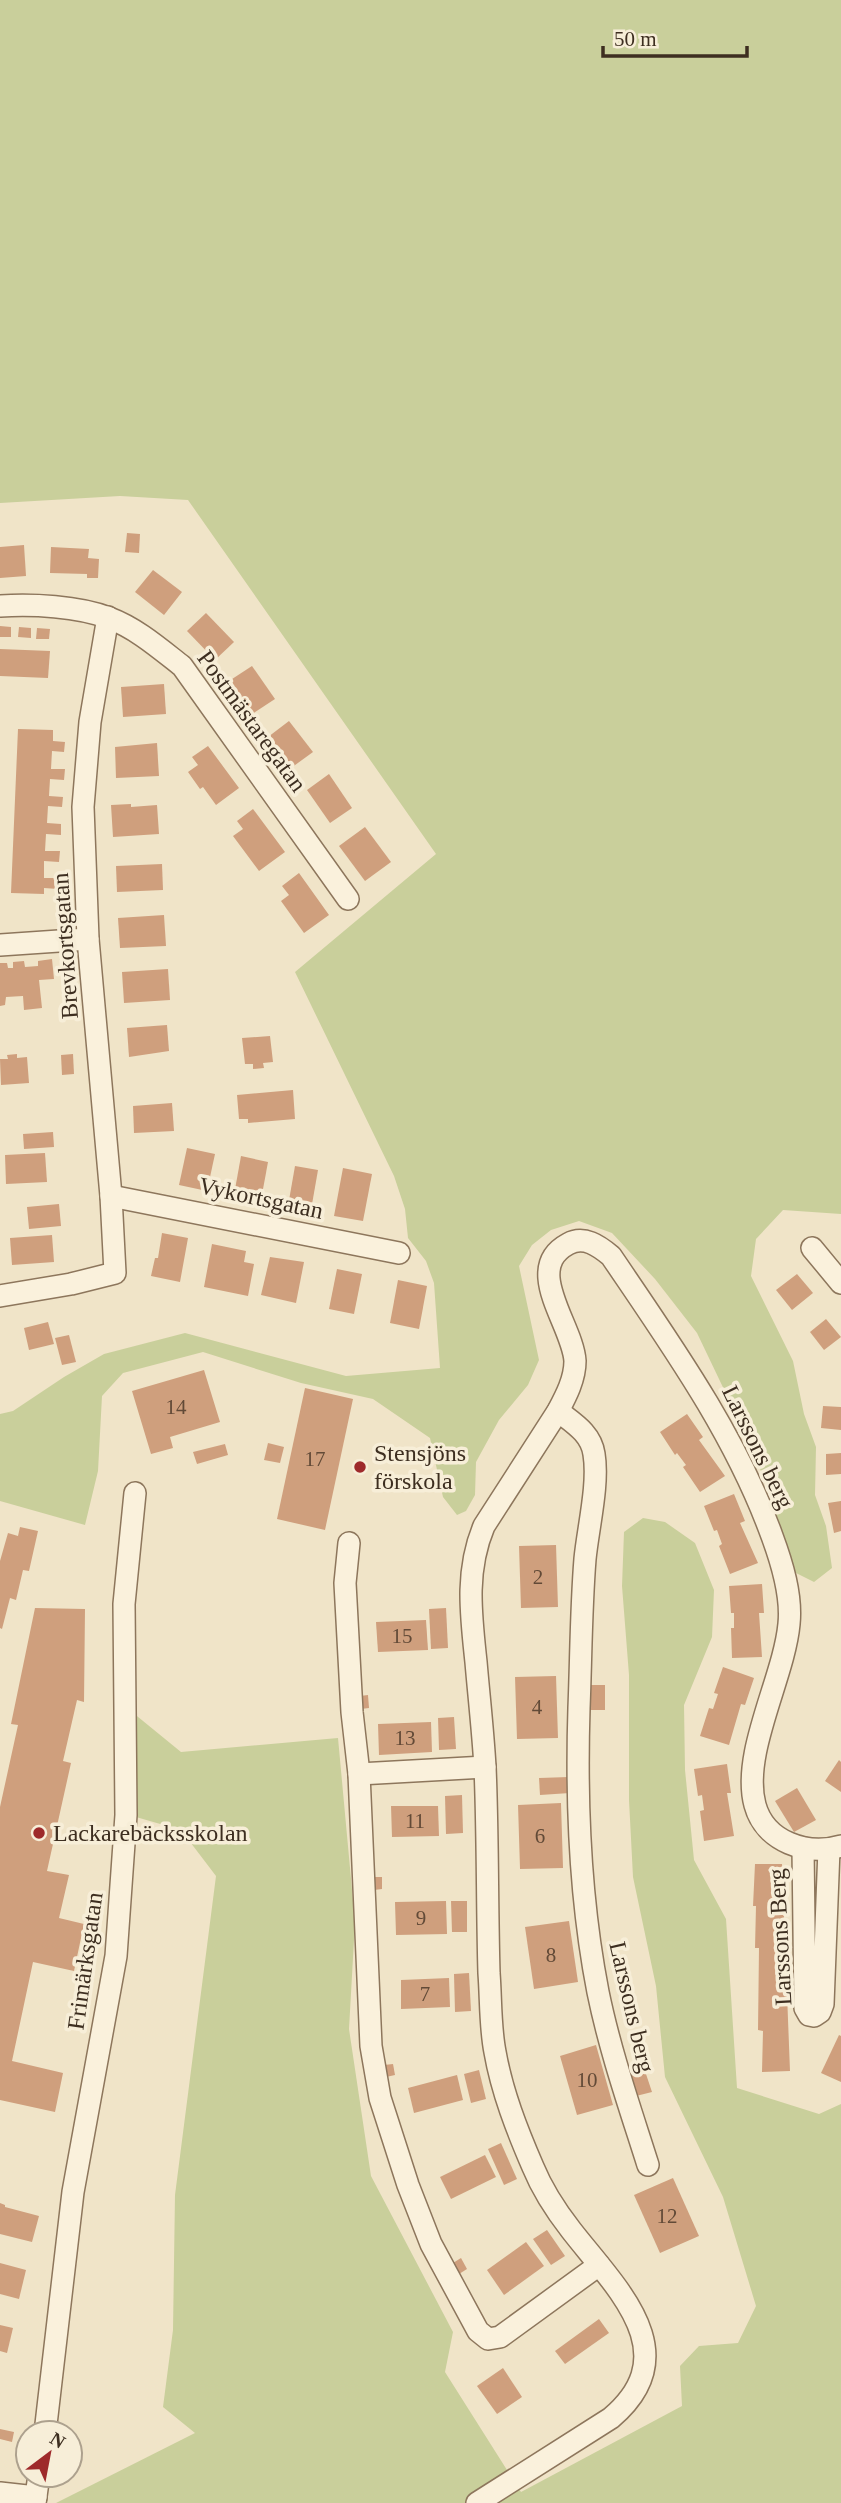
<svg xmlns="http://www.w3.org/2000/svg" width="841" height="2503" font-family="'Times New Roman',serif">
<rect width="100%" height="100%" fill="#f0e4c8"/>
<!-- green -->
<g fill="#c9cf9b">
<polygon points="0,0 841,0 841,1214 783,1210 756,1239 751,1276 793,1361 804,1414 816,1447 815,1495 826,1526 832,1568 814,1582 790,1570 771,1494 741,1425 697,1333 655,1279 612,1233 579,1221 551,1230 532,1245 519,1266 539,1360 528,1385 499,1420 476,1462 475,1495 466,1511 457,1515 443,1497 430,1438 373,1399 301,1383 203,1352 123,1373 102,1396 98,1471 85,1525 0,1501 0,1414 13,1411 64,1377 104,1354 185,1333 346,1376 440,1368 434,1283 426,1261 408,1238 405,1209 394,1176 295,972 436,854 188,500 120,496 0,503"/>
<polygon points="643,1518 665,1522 695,1543 714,1590 712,1637 684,1705 685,1770 694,1860 726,1919 737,2088 819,2114 841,2104 841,2503 56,2503 195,2433 163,2407 173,2330 175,2195 216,1876 181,1830 136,1817 132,1712 181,1752 338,1738 355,1922 349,2029 371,2176 453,2332 445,2372 521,2492 682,2406 680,2366 699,2346 738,2343 756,2306 723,2197 665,2077 656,1986 633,1877 629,1800 629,1675 622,1586 624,1532"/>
</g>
<!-- building -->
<g fill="#cf9f7d">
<polygon points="127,533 140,534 139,553 125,552"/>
<polygon points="24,545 26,576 0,578 0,547"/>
<polygon points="51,547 89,549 88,558 99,559 98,578 87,578 87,574 50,573"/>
<polygon points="153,570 182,592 164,615 135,592"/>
<polygon points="206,613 234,642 215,660 187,631"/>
<polygon points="0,626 11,627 11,637 0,637"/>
<polygon points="19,627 31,628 31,638 18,637"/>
<polygon points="37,628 50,629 49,639 36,639"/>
<polygon points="0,649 50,651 48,678 0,676"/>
<polygon points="252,666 275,699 252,714 229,681"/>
<polygon points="164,684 166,714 123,717 121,687"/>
<polygon points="289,721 313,752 291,768 268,737"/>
<polygon points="18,729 53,730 53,741 65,742 64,752 52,751 51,769 65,769 64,780 50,779 49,796 63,797 62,807 48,806 47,823 61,824 61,835 46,834 45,851 60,851 59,862 44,861 44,878 58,878 58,889 44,888 44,894 11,893"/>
<polygon points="157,743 159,776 116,778 115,747"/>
<polygon points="208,746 239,788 216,805 203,787 200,789 188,772 198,765 192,757"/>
<polygon points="329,774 352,808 330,823 307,790"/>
<polygon points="131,804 131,807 157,805 159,834 113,837 111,805"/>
<polygon points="253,809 285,852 259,871 233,836 243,829 237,821"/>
<polygon points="365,827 391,862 365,881 339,846"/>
<polygon points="162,864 163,890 117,892 116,866"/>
<polygon points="299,873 329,915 304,933 281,901 289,895 282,886"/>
<polygon points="164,915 166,946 120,948 118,918"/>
<polygon points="52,959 54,979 39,980 42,1008 24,1010 23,996 6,997 5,1005 0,1006 0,963 7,963 8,968 13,968 13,962 24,961 25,967 38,966 38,961"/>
<polygon points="168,969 170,1000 124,1003 122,972"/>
<polygon points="167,1025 169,1051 129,1057 127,1028"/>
<polygon points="270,1036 273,1062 263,1063 264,1068 253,1069 253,1064 245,1064 242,1038"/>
<polygon points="17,1054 17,1058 27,1057 29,1083 1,1085 0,1059 8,1059 7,1055"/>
<polygon points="73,1054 74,1074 62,1075 61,1055"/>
<polygon points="293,1090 295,1119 248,1123 248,1119 239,1119 237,1095"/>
<polygon points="172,1103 174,1131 134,1133 133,1106"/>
<polygon points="53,1132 54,1147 24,1149 23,1134"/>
<polygon points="187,1148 215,1154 207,1191 179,1185"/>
<polygon points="45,1153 47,1182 6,1184 5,1155"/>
<polygon points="241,1156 268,1162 261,1200 234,1195"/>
<polygon points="295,1166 318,1170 311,1210 288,1206"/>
<polygon points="343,1168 372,1174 363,1221 334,1216"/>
<polygon points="59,1204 61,1226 29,1229 27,1207"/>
<polygon points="162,1233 188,1238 180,1282 151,1276 155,1258 158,1258"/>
<polygon points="52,1235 54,1262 12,1265 10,1238"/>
<polygon points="212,1244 246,1251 244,1262 254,1264 248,1296 204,1287"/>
<polygon points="270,1257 304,1262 296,1303 261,1295"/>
<polygon points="337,1269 362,1274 354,1314 329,1309"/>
<polygon points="797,1274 813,1293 792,1310 776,1290"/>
<polygon points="398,1280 427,1286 419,1329 390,1323"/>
<polygon points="826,1319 841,1337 824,1350 810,1332"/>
<polygon points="48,1322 54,1344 29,1350 24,1328"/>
<polygon points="69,1335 76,1362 62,1365 55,1338"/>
<polygon points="204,1370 220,1422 170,1437 173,1448 151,1454 132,1391"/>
<polygon points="305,1388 353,1399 325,1530 277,1519"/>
<polygon points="823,1406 841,1407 841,1430 821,1428"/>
<polygon points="687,1414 703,1437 699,1440 725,1476 700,1492 683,1467 686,1465 677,1453 675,1455 660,1432"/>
<polygon points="268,1443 284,1447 280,1463 264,1460"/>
<polygon points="225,1444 228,1455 197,1464 193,1452"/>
<polygon points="841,1453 841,1474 826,1475 826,1454"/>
<polygon points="734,1494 745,1521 740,1523 758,1563 730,1574 719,1546 722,1544 717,1530 714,1531 704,1506"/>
<polygon points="841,1501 841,1531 834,1533 828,1503"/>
<polygon points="20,1527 38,1531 29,1571 23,1570 16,1600 10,1598 2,1629 0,1628 0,1561 8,1533 18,1536"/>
<polygon points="556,1545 558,1607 521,1608 519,1546"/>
<polygon points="762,1584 764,1613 759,1613 762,1657 732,1658 731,1628 734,1628 734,1613 731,1613 729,1586"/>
<polygon points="35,1608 85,1609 84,1702 77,1700 63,1761 71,1763 47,1871 69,1875 59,1918 84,1924 74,1971 33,1962 12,2061 63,2073 55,2112 0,2100 0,1807 18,1725 11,1724"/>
<polygon points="446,1608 448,1648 431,1649 429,1609"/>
<polygon points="426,1620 428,1650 378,1652 376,1622"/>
<polygon points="723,1667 754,1678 745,1705 741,1704 729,1745 700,1736 709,1708 713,1709 718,1694 714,1693"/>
<polygon points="556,1676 558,1738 517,1739 515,1677"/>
<rect x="589" y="1685" width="16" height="25"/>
<polygon points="368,1695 369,1708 361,1709 360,1696"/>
<polygon points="454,1717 456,1749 439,1750 438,1718"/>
<polygon points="431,1722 432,1752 379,1755 378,1724"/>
<polygon points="839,1760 841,1762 841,1792 825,1781"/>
<polygon points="727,1764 731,1793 727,1793 734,1836 704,1841 700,1811 704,1810 702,1795 698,1796 694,1769"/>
<polygon points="569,1777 570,1793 540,1795 539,1778"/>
<polygon points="797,1788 816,1820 794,1832 775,1801"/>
<polygon points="462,1795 463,1833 446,1834 445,1796"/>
<polygon points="561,1803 563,1868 520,1869 518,1805"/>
<polygon points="391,1806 438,1806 439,1836 392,1837"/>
<polygon points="755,1864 782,1864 790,2071 762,2072 763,2031 758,2030 759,1948 755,1948 756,1906 753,1906"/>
<polygon points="373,1877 382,1877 382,1889 374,1890"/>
<polygon points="446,1901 447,1934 396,1935 395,1902"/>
<polygon points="451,1901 467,1901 467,1932 452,1932"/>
<polygon points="569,1921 578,1982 534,1989 525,1927"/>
<polygon points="469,1973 471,2011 455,2012 454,1974"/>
<polygon points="449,1978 450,2007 401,2009 401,1980"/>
<polygon points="839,2035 841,2036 841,2082 821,2073"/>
<polygon points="596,2045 613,2105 577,2115 560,2056"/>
<polygon points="393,2064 395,2075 386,2077 384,2065"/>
<polygon points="644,2068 652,2092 636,2096 629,2073"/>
<polygon points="479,2070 486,2099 471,2103 464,2074"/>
<polygon points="457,2075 463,2100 414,2113 408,2088"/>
<polygon points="501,2143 517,2179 504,2185 488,2149"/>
<polygon points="485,2155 496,2177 451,2199 440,2177"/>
<polygon points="673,2178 699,2236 660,2253 634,2195"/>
<polygon points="0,2203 5,2205 5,2207 39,2216 32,2242 0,2234"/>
<polygon points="547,2230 565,2256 551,2265 533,2239"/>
<polygon points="526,2242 544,2266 504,2295 487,2270"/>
<polygon points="461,2258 467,2269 459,2274 453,2263"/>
<polygon points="0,2263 26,2270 19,2299 0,2294"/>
<polygon points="599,2319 609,2333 565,2364 555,2351"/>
<polygon points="0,2325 13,2328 7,2353 0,2351"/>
<polygon points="503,2368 522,2397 497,2414 477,2386"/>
<polygon points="0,2429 14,2432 12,2442 0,2439"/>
</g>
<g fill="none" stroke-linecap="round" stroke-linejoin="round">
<defs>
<g id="minor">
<path d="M0 606C32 604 78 606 109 618 136 628 159 648 182 666L348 899"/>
<polyline points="0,945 88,939"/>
<polyline points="111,1196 399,1253"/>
<polyline points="812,1248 841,1283"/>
<polyline points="0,1296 71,1284 115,1273 111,1196 88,939 83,807 90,722 108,617"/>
<path d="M558 1411C573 1423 591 1433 594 1454 599 1484 588 1528 585 1559 581 1609 581 1658 579 1708 576 1802 580 1900 598 1992 610 2051 630 2108 648 2165"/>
<polyline points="349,1543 345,1583 352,1712 359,1774 371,2046 380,2098 408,2185 431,2244 478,2331 488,2339 500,2337 599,2265"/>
<polyline points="359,1774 485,1767"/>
<polyline points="803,1848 805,2008 809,2015 814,2016 820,2012 823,2004 829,1849"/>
<polyline points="45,2433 73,2192 116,1956 126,1815 124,1604 135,1493"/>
<polyline points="0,2493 36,2497"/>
<polyline points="35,2503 39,2475"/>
<path d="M477 2503 611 2418C688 2353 616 2288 571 2230 557 2212 542 2189 533 2167 517 2130 502 2092 495 2052 490 2027 491 1999 489 1973 487 1904 488 1836 485 1767 483 1732 479 1697 476 1662 471 1615 465 1571 484 1526L558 1411C566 1396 575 1379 575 1361 573 1325 522 1269 568 1244 584 1235 599 1246 611 1256 672 1346 735 1434 772 1536 782 1563 792 1595 789 1624 784 1678 741 1753 755 1805 765 1842 807 1856 841 1846"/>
</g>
</defs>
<!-- minor casing -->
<use href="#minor" stroke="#8d765c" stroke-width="24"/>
<!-- minor -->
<use href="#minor" stroke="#faf1dc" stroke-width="21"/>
</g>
<!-- markers -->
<g fill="#9e2a2b" stroke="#f7eed8" stroke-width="2.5">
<circle cx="360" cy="1467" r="7"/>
<circle cx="39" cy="1833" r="7"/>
</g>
<g text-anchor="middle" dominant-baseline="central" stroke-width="7" stroke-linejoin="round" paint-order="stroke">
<!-- number labels -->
<g font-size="21" fill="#624a37">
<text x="176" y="1407">14</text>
<text x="315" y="1459">17</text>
<text x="538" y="1577">2</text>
<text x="402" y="1636">15</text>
<text x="537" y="1707">4</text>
<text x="405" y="1738">13</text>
<text x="415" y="1821">11</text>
<text x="540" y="1836">6</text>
<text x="421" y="1918">9</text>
<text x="551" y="1955">8</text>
<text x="425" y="1994">7</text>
<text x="587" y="2080">10</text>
<text x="667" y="2216">12</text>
</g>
<!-- street labels -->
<g font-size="24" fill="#3d2e20" stroke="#f7eed8">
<text transform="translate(252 721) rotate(54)">Postmästaregatan</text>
<text transform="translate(65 946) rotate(-94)">Brevkortsgatan</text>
<text transform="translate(261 1198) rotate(12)">Vykortsgatan</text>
<text transform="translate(758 1447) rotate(64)">Larssons berg</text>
<text transform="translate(780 1937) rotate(-93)">Larssons Berg</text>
<text transform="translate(85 1961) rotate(-82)">Frimärksgatan</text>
<text transform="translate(632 2007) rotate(77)">Larssons berg</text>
</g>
<!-- poi labels -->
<g font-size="24" fill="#3d2e20" stroke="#f7eed8" text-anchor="start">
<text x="374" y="1453">Stensjöns<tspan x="374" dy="28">förskola</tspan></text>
<text x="53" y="1833">Lackarebäcksskolan</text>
</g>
</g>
<!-- north arrow -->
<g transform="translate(49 2454) rotate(32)"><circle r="33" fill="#f7eed8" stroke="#ada18e" stroke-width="2"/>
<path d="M0-5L12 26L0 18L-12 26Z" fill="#9e2a2b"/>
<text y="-10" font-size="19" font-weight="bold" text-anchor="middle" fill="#3d2e20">N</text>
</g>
<!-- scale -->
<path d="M603 46v10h144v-10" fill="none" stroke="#3d2e20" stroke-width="3.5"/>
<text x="614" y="46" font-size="21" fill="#3d2e20" stroke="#f7eed8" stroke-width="5" paint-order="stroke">50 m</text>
</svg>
